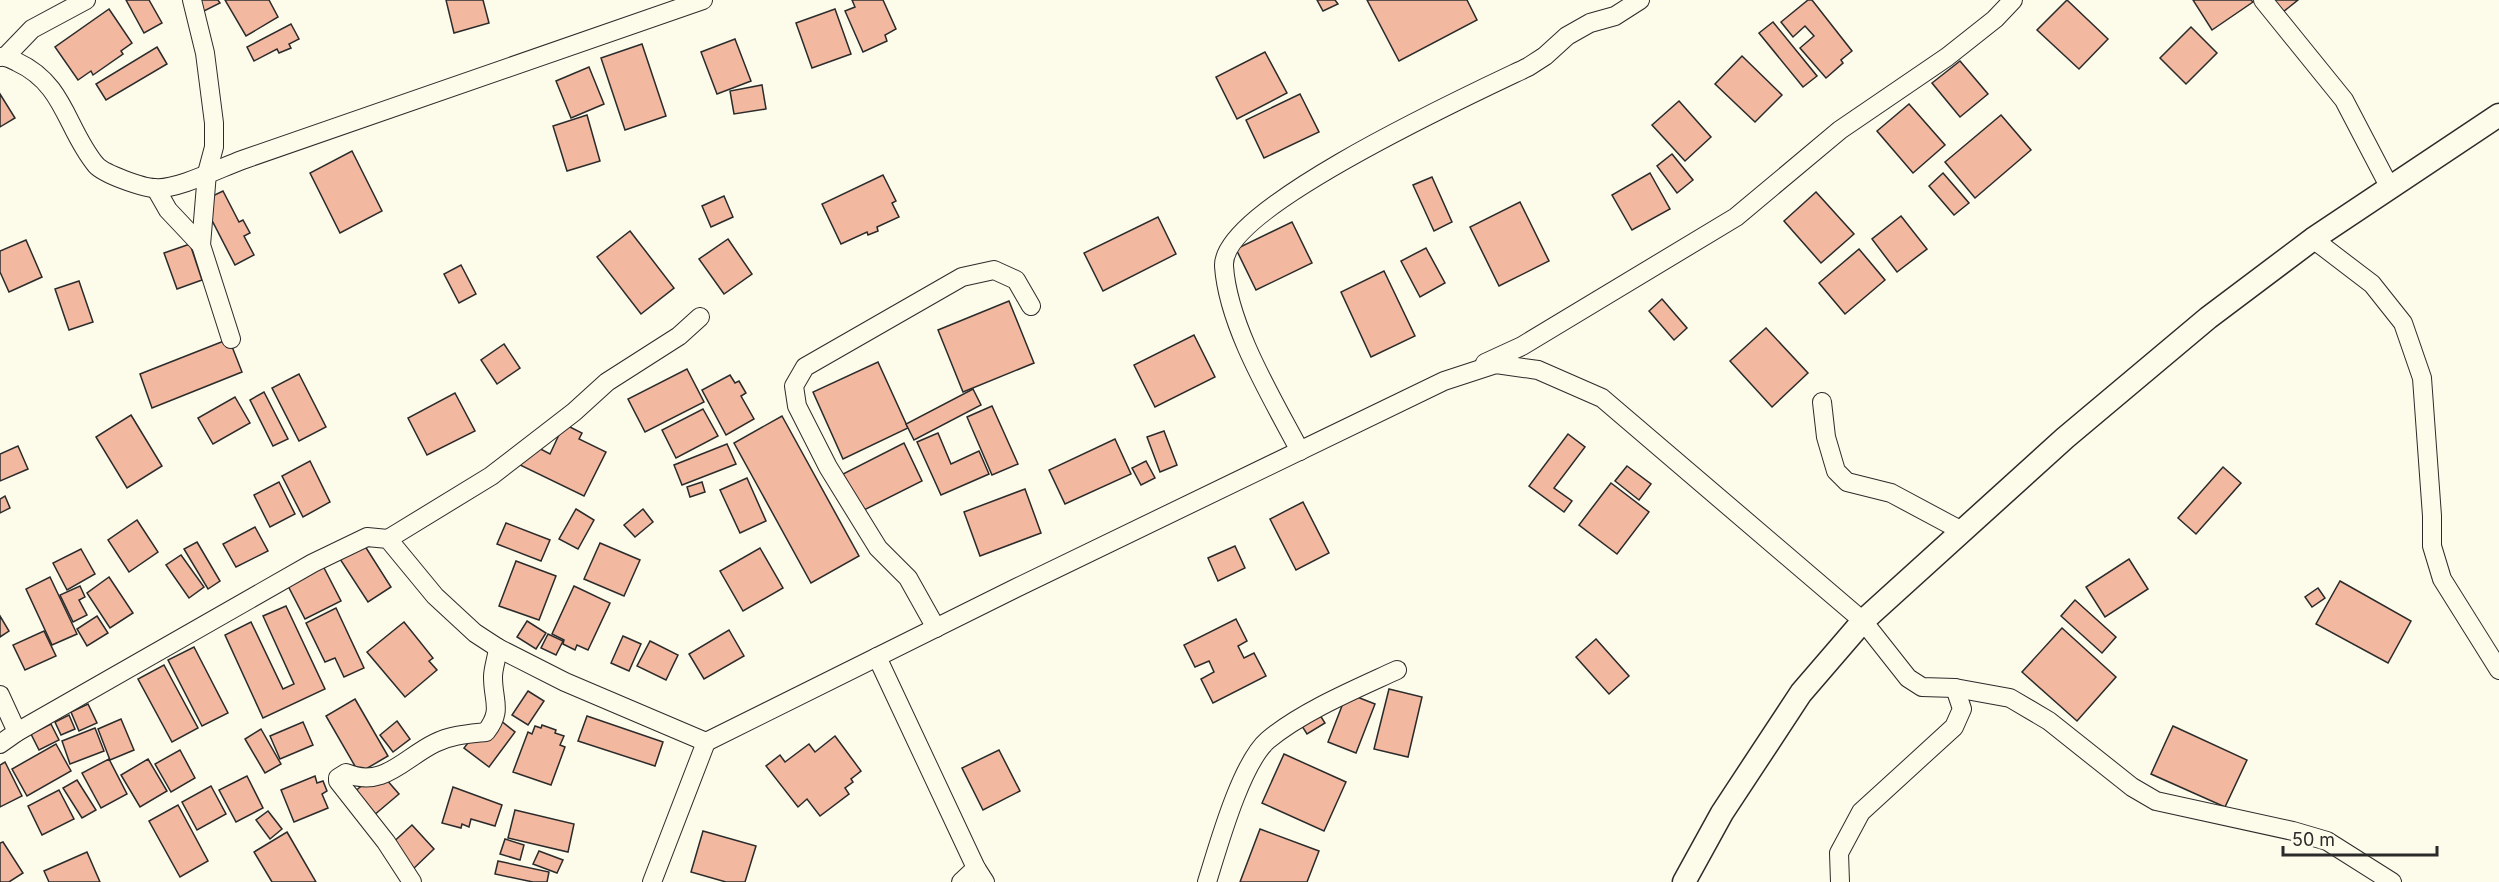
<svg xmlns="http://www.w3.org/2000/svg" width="2499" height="882" font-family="Inter,sans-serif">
<rect width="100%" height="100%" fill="#fdfbea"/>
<!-- building -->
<g fill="#f2b8a0" stroke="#2b2b2b" stroke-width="1.5">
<polygon points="126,0 149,0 162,23 144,33"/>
<polygon points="186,0 218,0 220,3 194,16"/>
<polygon points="225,0 269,0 278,17 246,36"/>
<polygon points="446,0 483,0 489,23 454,33"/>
<polygon points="852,0 883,0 896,29 885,35 887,41 863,52 845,11 855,7"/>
<polygon points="1317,0 1335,0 1338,4 1323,11"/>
<polygon points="1367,0 1467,0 1477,20 1399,61"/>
<polygon points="1808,0 1812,0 1852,51 1841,60 1843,63 1826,78 1800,48 1814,36 1805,26 1793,37 1781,22"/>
<polygon points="2067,0 2108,39 2079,69 2037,30"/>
<polygon points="2193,0 2251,0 2253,2 2212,30"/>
<polygon points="2273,0 2298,0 2283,12"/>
<polygon points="109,9 132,43 121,51 123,54 93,75 91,71 78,80 55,47"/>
<polygon points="835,9 851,54 812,68 796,23"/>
<polygon points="1773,22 1817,76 1803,87 1759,33"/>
<polygon points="291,24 299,39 289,44 291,48 279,53 277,49 254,61 247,47"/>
<polygon points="2191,27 2217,53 2186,84 2160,58"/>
<polygon points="735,39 751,81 717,94 701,52"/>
<polygon points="642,44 666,116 625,130 601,58"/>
<polygon points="157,47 167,64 106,100 96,84"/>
<polygon points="1265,52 1287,93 1237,119 1216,77"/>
<polygon points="1742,56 1782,95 1755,122 1715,84"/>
<polygon points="1960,61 1988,94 1960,117 1932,83"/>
<polygon points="589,67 604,104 571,118 556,81"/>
<polygon points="762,85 766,109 734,114 730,91"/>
<polygon points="0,94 15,118 0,127"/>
<polygon points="1300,94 1319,132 1264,158 1246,120"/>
<polygon points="1679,101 1711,137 1685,161 1652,125"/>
<polygon points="1909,104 1945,145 1913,173 1877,131"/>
<polygon points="587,115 600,161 567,171 553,126"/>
<polygon points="2001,115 2031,150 1975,198 1945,162"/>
<polygon points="352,151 382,211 340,233 310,173"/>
<polygon points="1672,154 1693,180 1677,193 1657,166"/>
<polygon points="1650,173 1670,209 1632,230 1612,195"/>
<polygon points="1943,173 1969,203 1954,215 1929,186"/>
<polygon points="883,175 896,201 892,203 899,217 877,227 878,231 868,235 867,232 841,244 822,204"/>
<polygon points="1432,177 1452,222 1434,231 1413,185"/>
<polygon points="223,191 239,222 243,220 250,233 244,236 254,255 235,265 202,201"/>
<polygon points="1816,192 1854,234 1821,263 1784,221"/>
<polygon points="724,196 733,217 711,227 702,206"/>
<polygon points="1520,202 1549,261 1499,286 1470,227"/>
<polygon points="1901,216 1927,249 1897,272 1872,239"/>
<polygon points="1158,217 1176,254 1103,291 1084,253"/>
<polygon points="1292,222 1312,263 1256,290 1236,249"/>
<polygon points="630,231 674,288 641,314 597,257"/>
<polygon points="728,239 752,274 724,294 699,259"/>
<polygon points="26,240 42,277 9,292 0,272 0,251"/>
<polygon points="190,244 202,280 177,289 164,253"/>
<polygon points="1426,248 1445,283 1420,297 1401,261"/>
<polygon points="1859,249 1885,280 1845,314 1819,283"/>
<polygon points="461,265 476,294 459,303 444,274"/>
<polygon points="1384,271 1415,336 1371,357 1341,292"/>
<polygon points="79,281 93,322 69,330 55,289"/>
<polygon points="1662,299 1687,328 1674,340 1649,311"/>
<polygon points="1009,301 1034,363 963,392 938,330"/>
<polygon points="1766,328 1808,373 1772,407 1730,361"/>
<polygon points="1194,335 1215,377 1155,407 1134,365"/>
<polygon points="229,339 242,372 152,408 140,374"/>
<polygon points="504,344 520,368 497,384 481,360"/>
<polygon points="878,362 908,428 843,459 813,392"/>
<polygon points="687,369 704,402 645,432 628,399"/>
<polygon points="299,374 326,427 299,441 272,388"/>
<polygon points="730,375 735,383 739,381 746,393 741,396 754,419 726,435 702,390"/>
<polygon points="973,389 981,405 914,440 906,424"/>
<polygon points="264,392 288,439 273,446 250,400"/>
<polygon points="455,393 475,431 427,455 408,418"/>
<polygon points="235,397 250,423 213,444 198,418"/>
<polygon points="992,406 1018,464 992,475 967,417"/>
<polygon points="703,409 718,436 676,458 662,430"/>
<polygon points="131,415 162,466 127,488 96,437"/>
<polygon points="782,416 859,556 811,583 734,443"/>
<polygon points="564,424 582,433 579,439 606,452 584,496 520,465 531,444 550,454"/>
<polygon points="1164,431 1177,465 1160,472 1147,437"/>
<polygon points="938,433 951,464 979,451 989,474 941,495 917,442"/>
<polygon points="1568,434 1585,447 1554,488 1572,501 1564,512 1529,486"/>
<polygon points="1115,439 1131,474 1065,504 1049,470"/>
<polygon points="904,443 922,481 862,511 843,474"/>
<polygon points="727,444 736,464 682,485 674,465"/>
<polygon points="18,446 28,469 0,481 0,454"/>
<polygon points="310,461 330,502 303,517 282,476"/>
<polygon points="1146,461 1155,478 1141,485 1132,468"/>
<polygon points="1627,466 1651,484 1639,500 1615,481"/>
<polygon points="2223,467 2241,483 2196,534 2178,518"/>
<polygon points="747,478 766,521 740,533 720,490"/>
<polygon points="279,482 295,514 270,527 254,495"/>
<polygon points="702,482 705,492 690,497 687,487"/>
<polygon points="1611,483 1649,512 1617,554 1579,525"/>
<polygon points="1025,489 1041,533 980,556 964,512"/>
<polygon points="5,496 10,508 0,513 0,499"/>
<polygon points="1303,502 1329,553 1296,570 1270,519"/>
<polygon points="576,509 594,520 578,549 559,539"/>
<polygon points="643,509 653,522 635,537 624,525"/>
<polygon points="137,520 158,552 129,572 108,540"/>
<polygon points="506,523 550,540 541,561 497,544"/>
<polygon points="255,527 268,551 236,567 223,544"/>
<polygon points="197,542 220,581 208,589 184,549"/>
<polygon points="363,543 391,587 368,602 340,559"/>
<polygon points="600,543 640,560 624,596 584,579"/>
<polygon points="1235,546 1245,568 1218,581 1208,558"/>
<polygon points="760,548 783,588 743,611 720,571"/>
<polygon points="81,549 95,574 67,590 53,563"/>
<polygon points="181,555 204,587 189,598 166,565"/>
<polygon points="2129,559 2148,589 2105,617 2086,587"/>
<polygon points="516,561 556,576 539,620 499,606"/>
<polygon points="321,562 341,601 305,619 285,580"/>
<polygon points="50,577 77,634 52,645 26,589"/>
<polygon points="109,577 133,613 110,628 87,593"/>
<polygon points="2340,581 2411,621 2388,663 2316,624"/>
<polygon points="80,586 85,597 79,600 87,615 73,622 60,595"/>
<polygon points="574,586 610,603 588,650 577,645 575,650 563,644 564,640 552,634"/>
<polygon points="2318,588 2325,598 2312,607 2305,597"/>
<polygon points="2075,600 2116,637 2102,653 2061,616"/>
<polygon points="286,606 325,689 263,718 225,635 251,622 283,689 294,684 263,616"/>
<polygon points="336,608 364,668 344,677 335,658 325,662 306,623"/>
<polygon points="0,616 9,631 0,637"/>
<polygon points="97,616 108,633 87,646 77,629"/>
<polygon points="1236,619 1247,641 1238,646 1244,658 1254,653 1266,676 1213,703 1201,679 1214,672 1209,661 1195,667 1184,645"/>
<polygon points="527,621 546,633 536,649 517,637"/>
<polygon points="404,622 433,658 429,661 437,670 405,697 367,652"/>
<polygon points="2062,628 2116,677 2077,721 2022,672"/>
<polygon points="729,630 744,656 704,679 689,654"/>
<polygon points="44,631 56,656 25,670 13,645"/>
<polygon points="548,634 563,641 556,655 541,648"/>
<polygon points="623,636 641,644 629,671 611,663"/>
<polygon points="1596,639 1629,676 1609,694 1576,657"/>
<polygon points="650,641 678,655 666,680 637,666"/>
<polygon points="194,647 228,713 202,726 168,660"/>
<polygon points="164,665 198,728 172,742 138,679"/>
<polygon points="1389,689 1422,697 1408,757 1374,749"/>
<polygon points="528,691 544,701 528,725 512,715"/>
<polygon points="1347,693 1375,704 1356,753 1328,742"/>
<polygon points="355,699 388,756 359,773 326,716"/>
<polygon points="88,704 97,723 79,731 71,712"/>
<polygon points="1318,712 1325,723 1307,734 1300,723"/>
<polygon points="491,713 515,732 489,767 464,748"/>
<polygon points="69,715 75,729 61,735 55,722"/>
<polygon points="587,716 663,742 655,766 578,741"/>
<polygon points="121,719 134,750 110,760 98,729"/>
<polygon points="397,721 410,739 393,752 380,735"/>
<polygon points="303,722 313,745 280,759 270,736"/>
<polygon points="51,724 59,740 39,750 31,734"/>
<polygon points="542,725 556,730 555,733 564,736 560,745 565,747 551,785 513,772 528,732 532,734 535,726 541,728"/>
<polygon points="2173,726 2247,760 2225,807 2151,774"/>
<polygon points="95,728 104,751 70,764 62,741"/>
<polygon points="261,729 281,764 265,773 245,739"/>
<polygon points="835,736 861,771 851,779 853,782 845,788 849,794 820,816 807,799 798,807 766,766 780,755 785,762 809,744 815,752"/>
<polygon points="56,744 71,771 27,796 12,769"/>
<polygon points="180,750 195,778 171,792 155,764"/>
<polygon points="999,750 1020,791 983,810 962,768"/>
<polygon points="1284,754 1346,782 1324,831 1262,803"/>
<polygon points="109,759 127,794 101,808 82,773"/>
<polygon points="148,759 167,791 140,807 121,775"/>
<polygon points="5,762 22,796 0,807 0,765"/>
<polygon points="379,771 399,794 373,816 353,793"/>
<polygon points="247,776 263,808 236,822 219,790"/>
<polygon points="315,776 317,783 323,781 327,791 322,794 328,808 294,822 281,790"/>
<polygon points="77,780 96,810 82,818 63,788"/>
<polygon points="211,786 226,814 197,830 182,802"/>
<polygon points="453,787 502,805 495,826 471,819 469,827 462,824 461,828 442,823"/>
<polygon points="59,790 74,819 42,835 28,806"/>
<polygon points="178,805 208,861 180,877 149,821"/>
<polygon points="515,810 574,824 568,852 508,838"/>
<polygon points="268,811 282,829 270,839 256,820"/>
<polygon points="412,825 434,849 411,871 389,846"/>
<polygon points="1260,829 1319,851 1307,882 1240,882"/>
<polygon points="703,831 756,846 745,882 726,882 691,872"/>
<polygon points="287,832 316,882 272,882 254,852"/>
<polygon points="505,839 524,845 520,860 500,854"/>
<polygon points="3,842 23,873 9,882 0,882 0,843"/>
<polygon points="539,851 563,860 557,873 533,864"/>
<polygon points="87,852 100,882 49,882 44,871"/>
<polygon points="498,861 549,872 547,882 533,882 495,874"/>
</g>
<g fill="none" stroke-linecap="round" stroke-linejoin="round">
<defs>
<g id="minor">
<polyline points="192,0 205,53 214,123 214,147 207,173 201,245 231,339"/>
<polyline points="2263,0 2344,100 2390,188"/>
<polyline points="6,56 32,29 86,0"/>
<path d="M0 57C7 56 11 59 17 62 65 84 66 129 96 165 104 174 143 188 155 188 177 190 220 168 242 160L703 0"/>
<polyline points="156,189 168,210 201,245"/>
<polyline points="2313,239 2372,284 2403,323 2422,378 2432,516 2432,546 2442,579 2499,670"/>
<polyline points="1485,363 1522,346 1736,217 1840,130 1947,57 1995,19 2013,0"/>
<polyline points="1822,402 1826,437 1836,471 1847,482 1891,493 1962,531"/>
<path d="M1300 451C1272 398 1228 326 1224 266 1221 208 1476 92 1528 67L1545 56 1567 36 1590 23 1615 16 1640 0"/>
<polyline points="388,539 491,476 574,412 607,382 679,336 700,317"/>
<polyline points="936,628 908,578 878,548 828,467 797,406 794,386 805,367 962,277 994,270 1016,280 1031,306"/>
<polyline points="877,657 976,868 985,882"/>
<polyline points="0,695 17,732"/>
<polyline points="0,744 17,732 313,563 367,537 388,539 435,596 475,633 498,648 565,682 706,742 1016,588 1444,381 1496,364 1538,370 1602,398 1863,621 1908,678 1922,687 1955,688 2010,698 2049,721 2132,787 2156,801 2293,831 2327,841 2392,882"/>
<path d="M412 882 386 842 338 781V778L346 773C383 789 404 758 435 743 451 735 468 734 486 732 503 710 493 702 493 677 493 668 497 658 498 648"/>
<polyline points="652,882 706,742"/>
<polyline points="961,882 976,868"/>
<path d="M1207 882C1218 847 1241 763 1268 740 1303 711 1356 689 1397 670"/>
<polyline points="1840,882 1839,853 1861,812 1954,727 1962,709 1955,688"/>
</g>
<polyline id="tertiary" points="1684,882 1722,813 1801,693 1863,621 2065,438 2208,318 2313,239 2499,115"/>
</defs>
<!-- minor casing -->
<use href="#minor" stroke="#2b2b2b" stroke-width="20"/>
<!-- tertiary casing -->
<use href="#tertiary" stroke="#2b2b2b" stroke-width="25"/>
<!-- minor -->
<use href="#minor" stroke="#fdfbea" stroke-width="18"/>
<!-- tertiary -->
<use href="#tertiary" stroke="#fdfbea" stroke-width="22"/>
</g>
<!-- scale -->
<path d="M2283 846v9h154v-9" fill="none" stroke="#2b2b2b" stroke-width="3"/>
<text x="2292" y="846" font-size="18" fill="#2b2b2b" stroke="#fdfbea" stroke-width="4.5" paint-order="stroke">50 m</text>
</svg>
